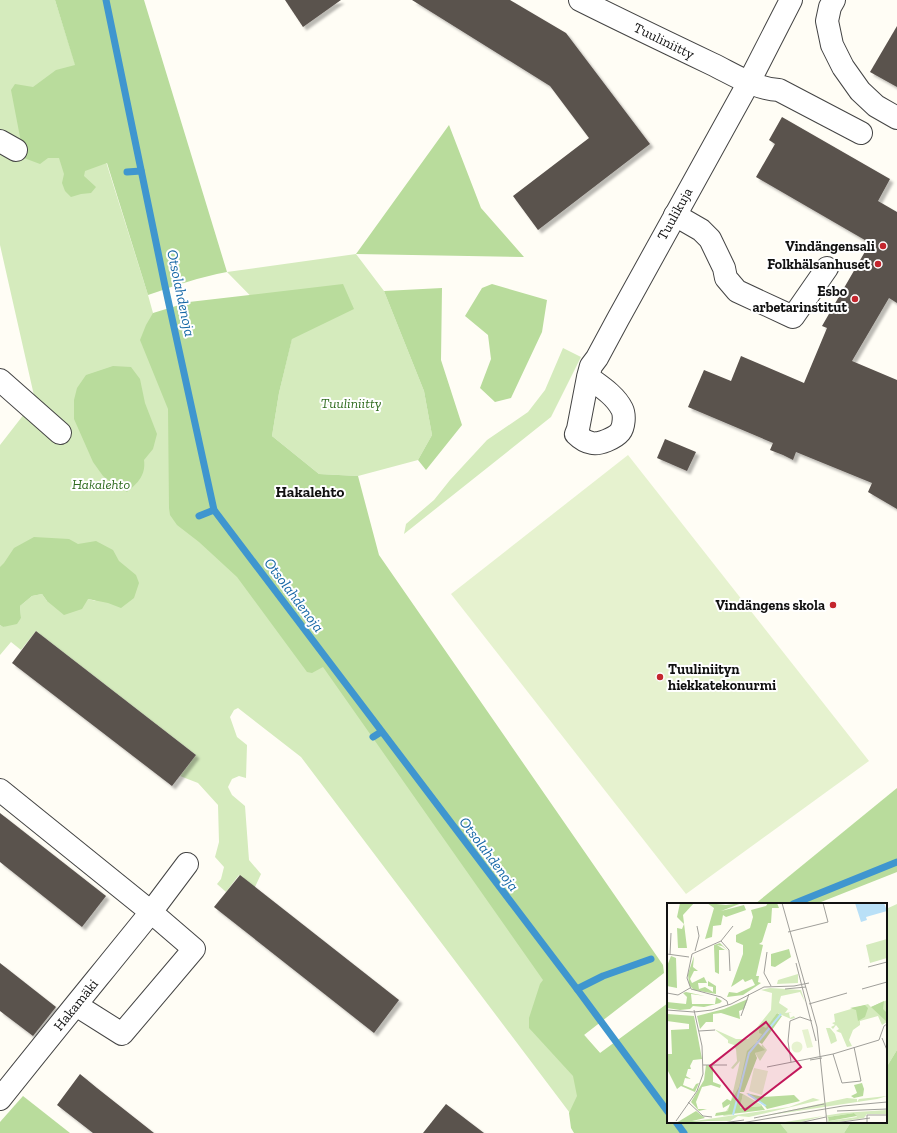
<svg xmlns="http://www.w3.org/2000/svg" width="897" height="1133" font-family="'Zilla Slab',serif">
<defs>
<filter id="shadow"><feDropShadow dx="3.5" dy="3.5" stdDeviation="1" flood-color="#0004"/></filter>
</defs>
<rect width="100%" height="100%" fill="#fffdf5"/>
<!-- green -->
<g fill="#d5ebbd">
<polygon points="0,0 55,0 148,295 153,313 573,1022 600,1053 585,1133 301,757 238,708 234,710 230,717 237,737 247,745 246,778 239,776 232,779 228,787 232,795 245,806 249,860 261,874 255,887 239,875 226,892 217,884 221,879 224,867 215,857 219,842 218,805 198,783 180,776 196,755 36,631 21,650 11,642 0,655 0,625 3,627 21,618 20,606 32,596 42,594 47,601 88,599 96,601 71,581 0,605 0,445 35,400 0,245"/>
<polygon points="356,254 384,291 424,391 432,435 418,460 358,476 319,474 272,436 279,393 292,338 227,272"/>
<polygon points="563,348 581,357 551,417 404,534 406,524 434,500 450,480 487,440 528,412 545,390"/>
<polygon points="897,904 897,1050 886,1068 886,909"/>
<polygon points="779,1122 851,1122 844,1133 788,1133"/>
</g>
<!-- forest -->
<g fill="#b9dc9c">
<path d="M55 0H144L227 272C200 277 174 286 148 295L107 163 85 171 84 176 96 187 91 193 81 194 71 197 65 191 62 183 64 174 59 158H48L40 164 24 158 11 90 15 84 33 87 56 70 75 65Z"/>
<polygon points="449,125 481,208 524,257 356,254"/>
<polygon points="343,284 354,309 292,339 279,393 272,436 319,474 358,476 379,555 663,965 664,973 584,1035 600,1053 668,1003 668,1122 779,1122 788,1133 574,1133 571,1128 569,1113 577,1096 573,1076 529,1028 529,1018 540,984 543,980 323,667 312,673 307,672 237,577 199,542 177,525 170,515 169,508 168,409 140,340 146,325 153,313 189,302"/>
<polygon points="492,284 547,300 542,332 511,398 495,402 480,388 491,359 488,335 465,316 482,288"/>
<polygon points="442,288 441,360 462,425 426,470 418,460 432,435 424,391 384,291"/>
<path d="M113 366 131 367 140 379 145 403 157 434 153 449 144 460C146 475 138 483 127 492L112 483 103 476 93 462 74 419V400L77 388 86 375Z"/>
<polygon points="34,537 69,539 78,544 96,541 113,550 119,561 136,575 139,583 134,598 121,608 108,603 88,599 82,609 64,615 47,601 42,594 32,596 20,606 21,618 17,624 3,627 0,625 0,567 4,563 14,548"/>
<polygon points="897,788 897,872 816,904 755,904"/>
<polygon points="897,1050 897,1133 844,1133 851,1122 886,1122 886,1068"/>
<polygon points="23,1096 70,1133 0,1133 0,1122"/>
</g>
<!-- pitch -->
<polygon fill="#e6f2cf" points="628,455 869,761 686,894 451,594"/>
<g fill="none" stroke-linecap="round" stroke-linejoin="round">
<!-- stream -->
<g stroke="#3f96cf" stroke-width="7">
<polyline points="106,0 165,286 214,510 577,989 668,1112"/>
<polyline points="127,172 141,171"/>
<polyline points="199,516 214,510"/>
<polyline points="373,737 381,732"/>
<polyline points="793,904 897,862"/>
<polyline points="577,989 603,976 651,959"/>
<polyline points="676,1122 684,1133"/>
</g>
</g>
<!-- building -->
<g fill="#5a524d" filter="url(#shadow)">
<polygon points="285,0 341,0 303,27"/>
<polygon points="412,0 510,0 566,33 650,144 538,230 513,196 589,138 550,86"/>
<polygon points="897,26 897,87 870,72"/>
<polygon points="782,117 890,179 878,201 897,212 897,303 889,298 852,361 897,380 897,509 868,492 872,483 796,452 793,460 783,455 770,450 773,443 688,407 704,370 731,381 741,356 804,383 827,328 822,326 870,243 756,177 775,144 769,140"/>
<polygon points="665,439 696,452 687,471 657,458"/>
<polygon points="36,631 196,755 172,786 12,663"/>
<polygon points="0,813 106,896 82,927 0,862"/>
<polygon points="240,875 399,1000 374,1033 214,907"/>
<polygon points="0,963 56,1007 33,1036 0,1011"/>
<polygon points="80,1074 97,1088 154,1133 93,1133 57,1105"/>
<polygon points="446,1104 484,1133 423,1133"/>
</g>
<g fill="none" stroke-linecap="round" stroke-linejoin="round">
<defs>
<g id="minor">
<path d="M580 0C624 22 668 43 712 64 733 74 755 89 779 90L861 133"/>
<polyline points="834,0 830,7 827,21 832,45 843,67 860,91 876,106 897,118"/>
<polyline points="0,141 16,150"/>
<polyline points="675,215 701,230 710,239 724,268 726,278 737,291 793,317 827,268"/>
<path d="M588 377C600 386 615 395 622 409 625 415 624 427 620 432 615 438 599 445 592 443 586 442 580 438 576 434L578 429 588 377 591 366 597 358 618 319 749 82 791 0"/>
<polyline points="0,380 60,433"/>
<polyline points="0,790 151,912 187,864"/>
<path d="M0 1099C50 1036 101 974 151 912L194 949 122 1034 76 1005"/>
</g>
</defs>
<!-- minor casing -->
<use href="#minor" stroke="#444" stroke-width="24"/>
<!-- minor -->
<use href="#minor" stroke="#fff" stroke-width="22"/>
</g>
<!-- markers -->
<g fill="#c4262e" stroke="#fff" stroke-width="1.5">
<circle cx="883" cy="246" r="4"/>
<circle cx="878" cy="264" r="4"/>
<circle cx="855" cy="299" r="4"/>
<circle cx="833" cy="605" r="4"/>
<circle cx="660" cy="677" r="4"/>
</g>
<g text-anchor="middle" dominant-baseline="central" stroke-width="4" stroke-linejoin="round" paint-order="stroke">
<!-- street labels -->
<g font-size="14" fill="#111" stroke="#fff">
<text transform="translate(664 41) rotate(26)">Tuuliniitty</text>
<text transform="translate(675 214) rotate(-61)">Tuulikuja</text>
<text transform="translate(76 1005) rotate(-51)">Hakamäki</text>
</g>
<!-- poi labels -->
<g font-size="14" font-weight="bold" fill="#111" stroke="#fff" text-anchor="end">
<text x="875" y="246">Vindängensali</text>
<text x="870" y="264">Folkhälsanhuset</text>
<text x="847" y="291">Esbo<tspan x="847" dy="16">arbetarinstitut</tspan></text>
<text x="825" y="605">Vindängens skola</text>
<text x="668" y="669" text-anchor="start">Tuuliniityn<tspan x="668" dy="16">hiekkatekonurmi</tspan></text>
</g>
<!-- park labels -->
<g font-size="14" font-style="italic" fill="#2f6b1f" stroke="#fff">
<text x="351" y="403">Tuuliniitty</text>
<text x="101" y="484">Hakalehto</text>
</g>
<!-- water labels -->
<g font-size="15" font-style="italic" fill="#1768a6" stroke="#fff">
<text transform="translate(181 293) rotate(78)">Otsolahdenoja</text>
<text transform="translate(294 595) rotate(53)">Otsolahdenoja</text>
<text transform="translate(489 854) rotate(53)">Otsolahdenoja</text>
</g>
<!-- neighbourhood labels -->
<g font-size="15" font-weight="bold" fill="#111" stroke="#fff">
<text x="310" y="492">Hakalehto</text>
</g>
</g>
<!-- overview -->
<g transform="translate(667 903)">
<rect width="220" height="220" fill="#fffdf5"/>
<path d="M220 36V55L203 60 199 42ZM131 71V80L110 81 111 77ZM103 85 134 87 138 99 133 89 114 93 112 100 121 106 118 110 125 109 122 110 123 115 127 113 128 115 124 116 110 110 82 150 65 212 56 213 63 202 73 158 66 166 64 165 70 158 69 146 66 143H70L61 140V137L47 126 69 136H81L104 107 105 90 94 87ZM220 97V119L215 122 211 113 193 118V122L186 127 182 137 185 143 180 144 174 130 170 132 174 130 169 128 172 126 169 122 166 126 164 124 168 122 165 120 168 119 167 111 201 101 204 104ZM159 125H163L168 131 170 138 164 141ZM95 141 100 147 93 158 88 150 94 147ZM76 191 95 202V203L73 205ZM220 193 210 196 97 213 180 195 190 196V199L192 196ZM146 195 153 197 82 214 71 213 63 218H28L122 204ZM220 207V211H200L197 215 164 220H161L160 212 134 219 112 220 175 210ZM187 210 190 214 162 218 161 214Z" fill="#d5ebbd" fill-rule="evenodd"/>
<path d="M13 0H27L16 12 20 45H11L10 25 15 26 17 21 10 14ZM40 0 59 2 75 0 54 8 77 2 79 7 59 14 56 12 54 22 46 23 45 34 38 36 47 5ZM101 0H110L112 5H105L104 20H101L95 39 92 41 96 42 89 73H92L91 79 94 80 76 92 60 94 62 89 70 90 88 82 85 76 78 79 76 76 64 84 76 51V42L69 39V32L83 25 86 14 84 7 99 3ZM53 40 61 48 55 43 50 42 58 47H52V71L48 69 47 44V42ZM122 46 124 54 108 64 104 63V51ZM4 53 9 55 10 85 0 83V63ZM27 53 26 64 31 68H27L23 76 25 80 37 74 40 80H31L32 86 38 84 46 89V84L41 83V78L49 83V91L27 87 22 82 21 71ZM19 89 38 93 24 91 25 101H48L49 94 55 98 53 100 37 104 26 103 23 106 13 107 0 105V99L19 101 20 94 16 90ZM81 96 77 106 72 108 73 116 54 110 46 111V119H39L33 126 30 113 57 106ZM217 98 216 106 220 110V119L204 104ZM198 102 201 105 198 114 191 118 189 107 183 105ZM110 110 115 113 95 141 90 138 95 131 92 130V127L95 123 99 125ZM0 111 27 113 35 156 26 157 23 163 24 166H21L19 173 24 176 18 175 16 182 26 186 29 181 32 180 28 189 14 183 10 186 0 166V151H5L4 127 22 126V121L0 118ZM90 139 98 147 88 150 90 155 77 189H70L76 191 73 205 95 203 98 207 48 213 49 210 61 208 63 201 56 205 55 200 60 196 64 198 72 184 80 148ZM39 162 46 163V179L54 182 53 185 44 182 35 184 29 199 31 206H40L32 208 24 199 37 177ZM195 180 197 186 196 193 187 195 184 193 190 190 187 182ZM79 190 96 194 127 192 133 198 100 206 95 200ZM29 208 38 215 25 218 57 217 9 220ZM187 210 190 213 162 218 161 214Z" fill="#b9dc9c"/>
<path d="M141 126 146 144 140 145 135 127ZM124.5 144a5.5 5.5 0 1 1 11 0a5.5 5.5 0 1 1-11 0ZM87 165 101 168 95 192 82 188Z" fill="#e6f2cf"/>
<path d="M188 0H217L220 8 199 14 200 17 194 19Z" fill="#b9e0f7"/>
<path fill="none" stroke="#b9e0f7" stroke-width="2" d="M81 191 99 203M66 212 82 150 114 111"/>
<path fill="none" stroke="#a09f9a" stroke-width="1" d="M115 0 150 124 160 220M121 29 161 19 156 0M54 38 62 47 63 68M28 48 32 33 30 23M100 49 97 70 104 83M0 51 22 54M3 52 4 30M129 60 149 138M201 64 220 59M118 86 139 84M195 86 220 79M0 90 11 92 23 85M142 101 180 90M61 102 60 98 54 94 24 86 20 75 25 51 54 38 66 23M0 107 27 109 45 107 64 101 97 84 127 83 142 80M74 113 82 91M32 128 48 127M215 135 220 147M166 151 175 180 194 178 187 144M143 157 155 155M124 159 121 138 123 118 133 114 145 118M36 162H60M100 164 166 151 212 137 217 123 220 121M21 199 36 213 45 214M170 208 220 206M87 215 157 201M9 218 30 188 36 171 35 143 27 107M56 220 77 217M74 220 176 203 220 199M132 220 159 214M168 220 203 215M200 220V212H220"/>
<path fill="#c2185b" fill-opacity="0.15" stroke="#c2185b" stroke-width="2" d="M99 119 134 164 78 207 43 163Z"/>
<rect width="220" height="220" fill="none" stroke="#111" stroke-width="2"/>
</g>
</svg>
